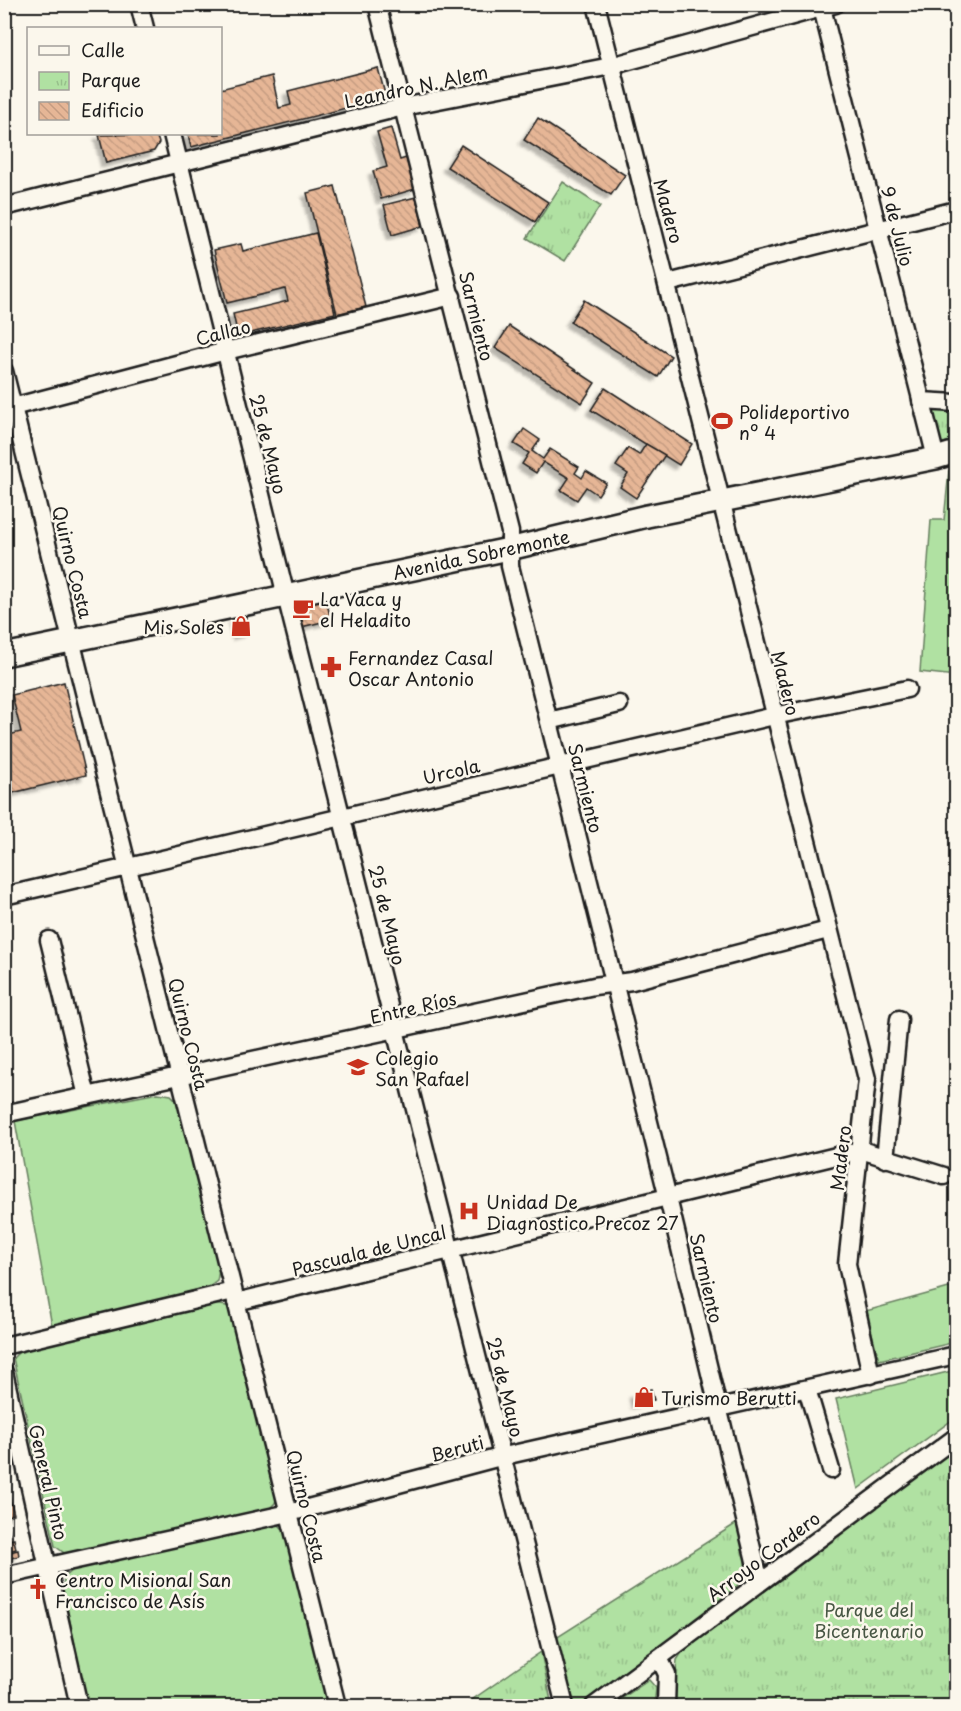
<svg xmlns="http://www.w3.org/2000/svg" width="961" height="1711" font-family="'Playpen Sans',sans-serif">
<defs>
<pattern id="park-tufts" width="24" height="20" patternUnits="userSpaceOnUse" patternTransform="scale(1.5)"><rect width="24" height="20" fill="#b0e1a2"/><path d="M3 7l-1-3M5 7V3M7 7l1-3M15 17l-1-3M17 17v-4M19 17l1-3" fill="none" stroke="#97c08b"/></pattern>
<pattern id="building-back-hatch" width="6" height="6" patternUnits="userSpaceOnUse" patternTransform="scale(1.5)"><rect width="6" height="6" fill="#e6b696"/><path d="M-1 5l2 2M0 0l6 6M5-1l2 2" fill="none" stroke="#c59c81"/></pattern>
<filter id="shadow"><feDropShadow dx="-4.5" dy="4.5" stdDeviation="1.5" flood-color="#0004"/></filter>
</defs>
<rect width="100%" height="100%" fill="#fbf7ec"/>
<filter id="ink" filterUnits="userSpaceOnUse"><feTurbulence type="fractalNoise" baseFrequency=".0167" numOctaves="2"/><feDisplacementMap in="SourceGraphic" scale="12" xChannelSelector="R" yChannelSelector="G"/><feConvolveMatrix kernelMatrix="1 2 1 2 8 2 1 2 1" color-interpolation-filters="sRGB"/></filter>
<g filter="url(#ink)">
<!-- green -->
<g fill="#b0e1a2" stroke="#667e5f" stroke-width="1.5">
<polygon points="956,468 956,676 920,672 931,520 944,520 949,471"/>
<polygon points="158,1093 171,1095 180,1104 219,1271 217,1281 209,1287 52,1326 15,1121"/>
<polygon points="956,1286 956,1342 879,1360 866,1311"/>
<polygon points="213,1304 227,1306 234,1318 278,1493 275,1503 269,1509 67,1555 55,1546 13,1358 21,1350"/>
<polygon points="956,1370 956,1417 858,1489 836,1399"/>
<polygon points="269,1525 279,1525 286,1532 330,1706 88,1706 63,1589 64,1578 73,1570"/>
</g>
<!-- park -->
<g fill="url(#park-tufts)" stroke="#667e5f" stroke-width="1.5">
<polygon points="563,182 600,206 565,261 527,238"/>
<polygon points="933,409 956,410 956,439 941,444 937,440"/>
<polygon points="956,1446 956,1706 673,1706 677,1660 684,1649"/>
<path d="M737 1523C742 1544 753 1567 737 1586L586 1703 574 1702 556 1638Z"/>
<polygon points="541,1652 552,1706 463,1706"/>
<polygon points="649,1680 656,1688 654,1706 611,1706"/>
</g>
<!-- building -->
<g fill="url(#building-back-hatch)" stroke="#1c1c1c" stroke-width="1.5" filter="url(#shadow)">
<polygon points="378,68 386,98 191,147 188,134 220,134 220,89 272,76 279,108 291,105 288,91"/>
<polygon points="538,118 625,175 611,195 524,140"/>
<polygon points="391,128 400,160 406,158 415,189 381,199 373,171 387,167 377,132"/>
<polygon points="156,134 159,143 154,151 106,163 99,135"/>
<polygon points="461,145 548,202 535,222 447,167"/>
<polygon points="335,186 366,307 337,314 307,193"/>
<polygon points="416,197 423,226 392,235 384,205"/>
<polygon points="316,233 335,313 238,336 233,314 288,301 285,289 227,303 214,250 241,244 243,251"/>
<polygon points="584,300 671,356 658,377 570,322"/>
<polygon points="509,326 595,383 582,403 495,348"/>
<polygon points="605,388 692,444 679,465 591,410"/>
<polygon points="524,429 540,440 532,451 543,459 550,449 579,467 575,473 582,478 586,471 606,483 598,495 586,487 577,500 561,490 569,478 543,462 536,473 522,464 529,453 514,444"/>
<polygon points="646,444 665,455 636,498 620,487 628,474 616,466 628,448 639,455"/>
<polygon points="325,595 331,620 301,627 298,614 307,599"/>
<polygon points="245,616 249,632 237,635 233,620"/>
<polygon points="64,682 86,775 8,794 4,781 4,736 21,732 12,695"/>
<polygon points="651,1389 654,1400 636,1404 634,1394"/>
<polygon points="9,1495 14,1514 4,1517 4,1496"/>
<polygon points="8,1525 10,1535 4,1537 4,1526"/>
<polygon points="14,1539 16,1549 4,1552 4,1541"/>
<polygon points="18,1550 19,1556 7,1559 6,1553"/>
</g>
<g fill="none" stroke-linecap="round" stroke-linejoin="round">
<defs>
<g id="minor">
<polyline points="139,4 145,28"/>
<polyline points="377,4 510,532 510,566 668,1198 760,1582"/>
<polyline points="596,4 867,1079 847,1264 871,1375"/>
<polyline points="821,4 936,458"/>
<polyline points="172,134 286,596 565,1706"/>
<polyline points="4,207 403,107 611,66 836,4"/>
<polyline points="668,283 956,210"/>
<polyline points="4,371 337,1706"/>
<polyline points="921,401 956,403"/>
<polyline points="5,409 226,351 452,296"/>
<polyline points="549,721 619,704"/>
<polyline points="4,896 774,716 907,689"/>
<polyline points="49,940 87,1096"/>
<polyline points="4,1114 594,986 632,981 828,930"/>
<polyline points="885,1159 899,1019"/>
<polyline points="236,1302 861,1150 944,1176"/>
<polyline points="4,1346 233,1291"/>
<polyline points="4,1372 79,1706"/>
<polyline points="807,1389 831,1470"/>
<polyline points="4,1576 289,1513 504,1456 956,1355"/>
<polyline points="659,1658 667,1674 666,1706"/>
<polyline points="594,1706 956,1437"/>
</g>
<polyline id="major" points="4,655 509,549 647,516 936,458 956,452"/>
</defs>
<!-- minor casing -->
<use href="#minor" stroke="#1c1c1c" stroke-width="21"/>
<!-- major casing -->
<use href="#major" stroke="#1c1c1c" stroke-width="26"/>
<!-- minor -->
<use href="#minor" stroke="#fbf7ec" stroke-width="16"/>
<!-- major -->
<use href="#major" stroke="#fbf7ec" stroke-width="21"/>
</g>
</g>
<!-- icons -->
<defs>
<symbol id="stadium-bare" viewBox="-9 -9 18 18"><path d="M0-5a6.5 5 0 1 0 0 10a6.5 5 0 1 0 0-10ZM-3.5-1.8h7v3.6h-7Z" fill="#c8321e" stroke="#fbf7ec" stroke-width="2.5" paint-order="stroke"/></symbol>
<symbol id="cafe-bare" viewBox="-9 -9 18 18"><path d="M-5.5-4.5H6V0H3Q3 3.5 0 3.5H-2.5Q-5.5 3.5-5.5 0ZM3-3.2v2h1.7v-2ZM-6 4.5H4V6H-6Z" fill="#c8321e" stroke="#fbf7ec" stroke-width="2.5" paint-order="stroke"/></symbol>
<symbol id="shop-bare" viewBox="-9 -9 18 18"><path d="M-5-2.5h2.3a2.7 3.5 0 0 1 5.4 0H5L5.5 6h-11ZM-1.5-2.5h3a1.5 2.3 0 0 0-3 0Z" fill="#c8321e" stroke="#fbf7ec" stroke-width="2.5" paint-order="stroke"/></symbol>
<symbol id="pharmacy-bare" viewBox="-9 -9 18 18"><path d="M-2-6h4v4h4v4h-4v4h-4v-4h-4v-4h4Z" fill="#c8321e" stroke="#fbf7ec" stroke-width="2.5" paint-order="stroke"/></symbol>
<symbol id="school-bare" viewBox="-9 -9 18 18"><path d="M0-5L7-2L0 1L-7-2ZM-4 1L0 2.5L4 1V4Q0 6-4 4Z" fill="#c8321e" stroke="#fbf7ec" stroke-width="2.5" paint-order="stroke"/></symbol>
<symbol id="hospital-bare" viewBox="-9 -9 18 18"><path d="M-5-5h3v3.5h4V-5h3V5h-3V1.5h-4V5h-3Z" fill="#c8321e" stroke="#fbf7ec" stroke-width="2.5" paint-order="stroke"/></symbol>
<symbol id="church-bare" viewBox="-9 -9 18 18"><path d="M-1.2-6h2.4v3.5h3.3v2.4h-3.3V6h-2.4V-.1h-3.3v-2.4h3.3Z" fill="#c8321e" stroke="#fbf7ec" stroke-width="2.5" paint-order="stroke"/></symbol>
</defs>
<g fill-rule="evenodd">
<use href="#stadium-bare" x="707" y="406" width="30" height="30"/>
<use href="#cafe-bare" x="288" y="593" width="30" height="30"/>
<use href="#shop-bare" x="226" y="611" width="30" height="30"/>
<use href="#pharmacy-bare" x="316" y="652" width="30" height="30"/>
<use href="#school-bare" x="343" y="1052" width="30" height="30"/>
<use href="#hospital-bare" x="454" y="1196" width="30" height="30"/>
<use href="#shop-bare" x="629" y="1382" width="30" height="30"/>
<use href="#church-bare" x="23" y="1574" width="30" height="30"/>
</g>
<g text-anchor="middle" dominant-baseline="central" stroke-width="5" stroke-linejoin="round" paint-order="stroke">
<!-- street labels -->
<g font-size="18" fill="#1c1c1c" stroke="#fbf7ec">
<text transform="translate(416 86) rotate(-12)">Leandro N. Alem</text>
<text transform="translate(669 211) rotate(75)">Madero</text>
<text transform="translate(898 226) rotate(76)">9 de Julio</text>
<text transform="translate(477 316) rotate(76)">Sarmiento</text>
<text transform="translate(223 332) rotate(-14)">Callao</text>
<text transform="translate(269 444) rotate(76)">25 de Mayo</text>
<text transform="translate(481 554) rotate(-12)">Avenida Sobremonte</text>
<text transform="translate(73 562) rotate(76)">Quirno Costa</text>
<text transform="translate(786 683) rotate(76)">Madero</text>
<text transform="translate(451 771) rotate(-13)">Urcola</text>
<text transform="translate(586 788) rotate(76)">Sarmiento</text>
<text transform="translate(388 915) rotate(76)">25 de Mayo</text>
<text transform="translate(413 1007) rotate(-13)">Entre Ríos</text>
<text transform="translate(189 1034) rotate(76)">Quirno Costa</text>
<text transform="translate(840 1158) rotate(-83)">Madero</text>
<text transform="translate(369 1250) rotate(-14)">Pascuala de Uncal</text>
<text transform="translate(707 1278) rotate(77)">Sarmiento</text>
<text transform="translate(506 1387) rotate(76)">25 de Mayo</text>
<text transform="translate(457 1448) rotate(-15)">Beruti</text>
<text transform="translate(49 1482) rotate(77)">General Pinto</text>
<text transform="translate(307 1506) rotate(76)">Quirno Costa</text>
<text transform="translate(763 1556) rotate(-37)">Arroyo Cordero</text>
</g>
<!-- poi labels -->
<g font-size="18" fill="#1c1c1c" stroke="#fbf7ec" text-anchor="start">
<text x="739" y="411">Polideportivo<tspan x="739" dy="21">nº 4</tspan></text>
<text x="320" y="598">La Vaca y<tspan x="320" dy="21">el Heladito</tspan></text>
<text x="224" y="626" text-anchor="end">Mis Soles</text>
<text x="348" y="657">Fernandez Casal<tspan x="348" dy="21">Oscar Antonio</tspan></text>
<text x="375" y="1057">Colegio<tspan x="375" dy="21">San Rafael</tspan></text>
<text x="486" y="1201">Unidad De<tspan x="486" dy="21">Diagnostico Precoz 27</tspan></text>
<text x="661" y="1397">Turismo Berutti</text>
<text x="55" y="1579">Centro Misional San<tspan x="55" dy="21">Francisco de Asís</tspan></text>
</g>
<!-- park labels -->
<g font-size="18" fill="#485744" stroke="#fbf7ec">
<text x="869" y="1609">Parque del<tspan x="869" dy="21">Bicentenario</tspan></text>
</g>
</g>
<!-- margin -->
<rect width="961" height="1711" fill="none" stroke="#fbf7ec" stroke-width="24"/>
<rect x="12" y="12" width="937" height="1687" fill="none" stroke="#1c1c1c" stroke-width="2" filter="url(#ink)"/>
<!-- legend -->
<rect x="27" y="27" width="195" height="108" fill="#fbf7ec" stroke="#a29f99" stroke-width="1.5"/>
<rect x="39" y="46" width="30" height="9" fill="#fbf7ec" stroke="#a29f99" stroke-width="1.5"/>
<text x="81" y="57" font-size="18" fill="#1c1c1c">Calle</text>
<rect x="39" y="72" width="30" height="18" fill="url(#park-tufts)" stroke="#a29f99" stroke-width="1.5"/>
<text x="81" y="87" font-size="18" fill="#1c1c1c">Parque</text>
<rect x="39" y="102" width="30" height="18" fill="url(#building-back-hatch)" stroke="#a29f99" stroke-width="1.5"/>
<text x="81" y="117" font-size="18" fill="#1c1c1c">Edificio</text>
</svg>
